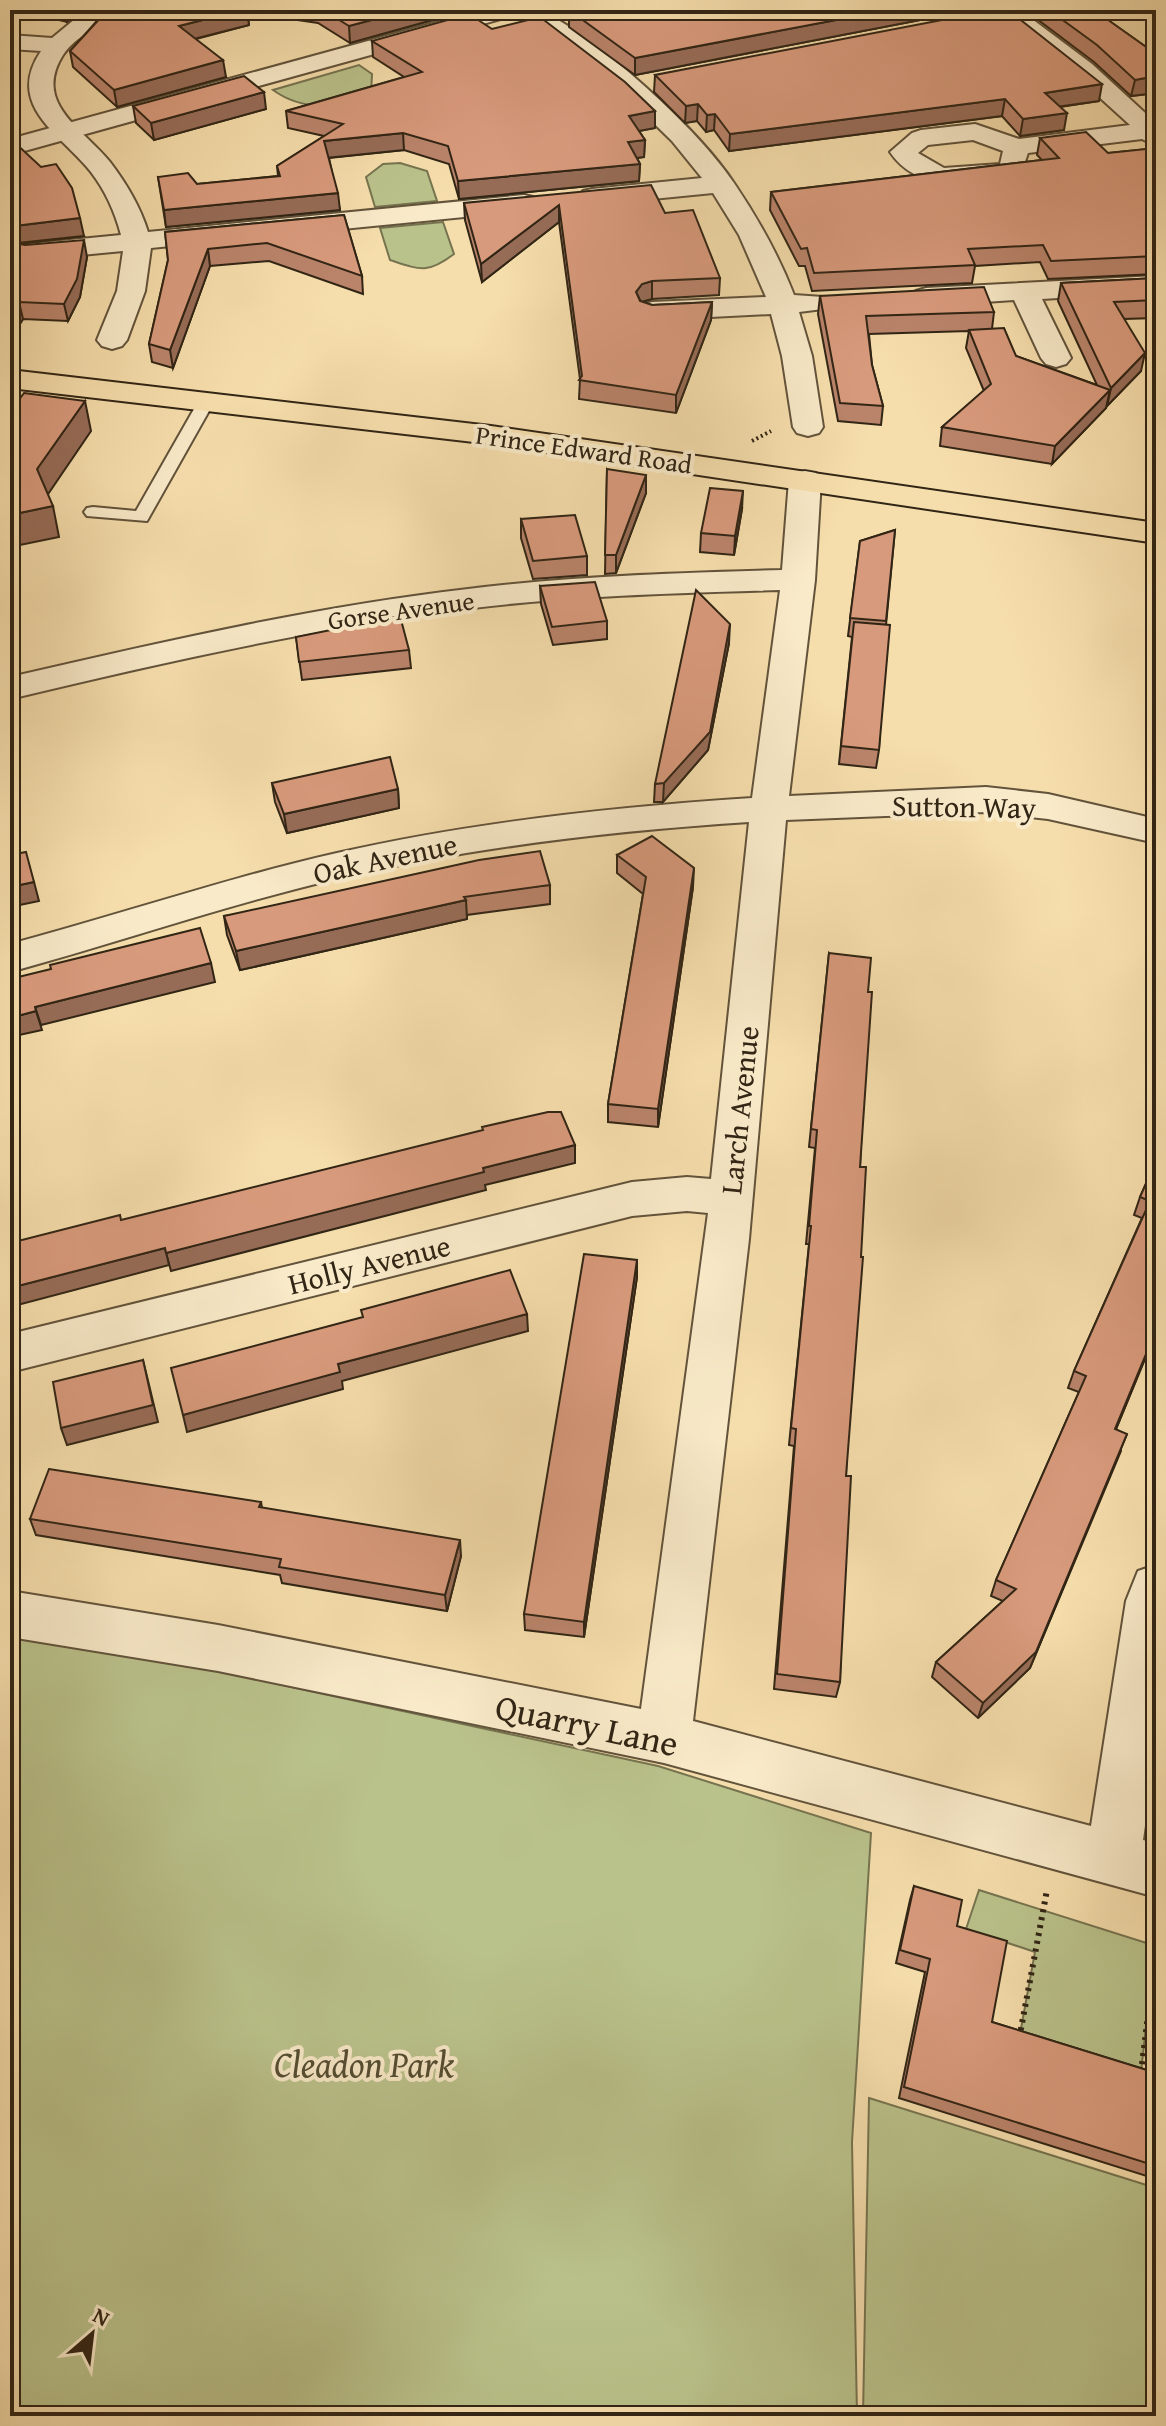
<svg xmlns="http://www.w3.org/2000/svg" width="1166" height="2426" font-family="'Gentium Book Plus',serif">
<rect width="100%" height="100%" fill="#f6deac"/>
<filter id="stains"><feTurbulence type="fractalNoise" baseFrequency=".0025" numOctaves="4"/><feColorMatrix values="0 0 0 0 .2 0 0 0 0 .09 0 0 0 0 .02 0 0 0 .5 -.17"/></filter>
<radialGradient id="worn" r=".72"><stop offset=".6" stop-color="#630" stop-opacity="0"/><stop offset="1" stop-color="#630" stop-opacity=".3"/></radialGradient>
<!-- green -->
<g fill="#bac28b" stroke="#767450" stroke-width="2">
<path d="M359 65 372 74 371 95C336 106 305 113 273 90Z"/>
<polygon points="400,163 427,171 437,201 375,207 366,177 383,164"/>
<path d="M443 222 454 254C428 274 420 270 390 260L380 228Z"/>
<polygon points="10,1634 203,1668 658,1766 871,1833 852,2142 857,2416 10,2416"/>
<polygon points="979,1890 1156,1946 1156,1982 1151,1981 1141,2072 1020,2034 1035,1952 966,1929"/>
<polygon points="869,2098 1156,2188 1156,2416 863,2416"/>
</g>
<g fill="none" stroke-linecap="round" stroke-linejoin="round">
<defs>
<g id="service">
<polygon points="1140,10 1154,10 1156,21"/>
<polygon points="206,397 214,402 147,521 87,516 84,512 87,508 93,507 136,511 198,402"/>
</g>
<g id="minor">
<path d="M86 10H114C101 28 76 35 63 55 32 104 84 129 110 162 126 183 140 206 148 232L524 195 533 197 537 203 533 209 524 211 151 248 145 291 127 340 122 346 112 349 102 346 97 340 117 291 123 251 29 260 19 258 15 252 19 246 29 244 121 235C115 212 105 190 91 172 62 135 4 106 41 51L10 49V35L52 38Z"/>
<path d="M514 10C523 10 536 8 544 12 601 41 699 130 734 183 757 217 779 256 794 295L823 297 827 303 823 309 799 312 812 356 823 427 819 433 808 436 797 433 793 427 782 356 771 314 652 320 642 317 638 311 642 305 652 302 766 297 739 235 713 193 592 205 583 203 579 197 583 191 592 189 702 178 672 141 627 97Z"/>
<path d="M988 10H1037L1028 16 1092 64 1156 123V146L1142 139 1028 153 1020 176C977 186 919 195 890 152L912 133 921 130 975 124 1019 139 1130 125 1075 75 1004 21 952 31 944 29 940 24 944 19ZM973 140 1003 151 1000 164 944 168 918 153 928 145Z"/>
<polygon points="1156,276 1156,292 1042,299 1071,358 1066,364 1056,367 1046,364 1041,358 1014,300 926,306 916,303 912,297 916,291 926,288"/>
<path d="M805 471 816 473 821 480 815 580 789 796 986 787 1048 794 1156 819V843L1048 819 986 812 786 820 749 1239 693 1721 1091 1826 1126 1601 1138 1571 1156 1565V1747L1143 1840 1156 1843V1897L664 1763 218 1671 10 1637V1591L218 1625 641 1709 708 1213 687 1211 632 1216 10 1372V1334L632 1182 687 1177 711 1179 749 822C610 831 471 847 336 879 226 905 119 942 10 972V944C119 915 227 878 337 853 473 822 613 807 752 798L780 590C675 593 569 596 464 609 311 629 160 663 10 699V677C161 642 313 607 468 589 572 576 677 573 782 570L789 480 794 473Z"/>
</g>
<polygon id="tertiary" points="481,10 519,10 515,15 10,155 10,139"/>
<polygon id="primary" points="10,370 491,426 1156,523 1156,543 491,444 10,388"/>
</defs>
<!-- service casing -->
<use href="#service" stroke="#62533b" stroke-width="4"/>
<!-- minor casing -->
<use href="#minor" stroke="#62533b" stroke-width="4"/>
<!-- tertiary casing -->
<use href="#tertiary" stroke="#62533b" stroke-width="4"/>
<!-- primary casing -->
<use href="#primary" stroke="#312515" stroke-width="4"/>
<!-- path-far1 -->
<polyline stroke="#312515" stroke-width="4" stroke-dasharray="2 3" stroke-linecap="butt" points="752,441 771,431"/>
<!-- path -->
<g stroke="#312515" stroke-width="6" stroke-dasharray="3 5" stroke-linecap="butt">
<polyline points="1024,2035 1020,2034 1047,1890"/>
<polyline points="1141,2072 1156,1951"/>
</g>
<!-- service -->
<use href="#service" fill="#f9eac9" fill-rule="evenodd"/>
<!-- minor -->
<use href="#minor" fill="#f9eac9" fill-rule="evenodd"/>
<!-- tertiary -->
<use href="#tertiary" fill="#f9eac9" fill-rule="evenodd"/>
<!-- primary -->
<use href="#primary" fill="#f6deac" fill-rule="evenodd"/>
</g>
<!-- wall -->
<g fill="#ba846b" stroke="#312515" stroke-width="2">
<polygon points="17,10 82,10 67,22"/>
<polygon points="98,10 247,10 249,25 196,39 226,77 117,107 73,67 70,51 96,22 94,13"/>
<polygon points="266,10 446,10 447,16 350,43 318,23 277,17"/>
<polygon points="560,10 972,10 635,75 569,27 569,16"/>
<polygon points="1034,10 1131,10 1129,16 1108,20 1156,54 1156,93 1131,96 1094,62 1033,16"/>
<polygon points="372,41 655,128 639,131 645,140 644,157 637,158 640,164 639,181 459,199 449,164 404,150 329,158 340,210 166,227 158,177 197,184 278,176 277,166 324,136 288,128 286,111 404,77 373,57"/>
<polygon points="655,75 1099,101 1060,107 1064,130 1020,136 1002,116 729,151 714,130 706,132 697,121 685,123 654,92"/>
<polygon points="133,106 266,109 154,140 136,123"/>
<polygon points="1040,138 1108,153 1156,148 1156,274 1048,279 1040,262 975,266 972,283 812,291 805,266 799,266 770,210 771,192 1042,160 1037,155"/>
<polygon points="10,140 84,236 18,244 87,257 80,297 68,321 23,319 13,335 10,334"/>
<polygon points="464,203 665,213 720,278 719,295 652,299 642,302 652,305 712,302 711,320 676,413 579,399 580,379 559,222 482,282 465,220"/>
<polygon points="344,215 362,276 363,294 269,261 210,266 173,368 152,362 149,344 168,260 165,232"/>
<polygon points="1156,278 1156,318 1124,319 1141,371 1107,406 1107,405 1106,408 1052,464 940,446 942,427 984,391 966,348 969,331 869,334 872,365 883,406 881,425 838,421 818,314 820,296 994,312 992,329 1016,356 1097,385 1058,301 1061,283"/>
<polygon points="607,469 646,493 616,573 605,574"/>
<polygon points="742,509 734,555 700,552 701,533"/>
<polygon points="521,519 587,556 587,575 533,579 521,538"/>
<polygon points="895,530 886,625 879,750 876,768 839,764 852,637 848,636 860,541"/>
<polygon points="540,586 607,621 607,639 553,645 541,604"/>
<polygon points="296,637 409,650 411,668 302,680"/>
<polygon points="729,643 708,750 663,802 654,802 655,784"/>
<polygon points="272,783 398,789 399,808 287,833 275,802"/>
<polygon points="617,855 693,887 658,1127 608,1122 608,1104 643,894 617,873"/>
<polygon points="550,885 550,904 467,915 467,919 240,970 227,935 224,916"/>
<polygon points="829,953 868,992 846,1476 840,1682 836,1697 774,1689 794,1446 789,1445 809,1244 806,1244 815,1148 809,1147"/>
<polygon points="1156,1161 1156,1332 1116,1429 1121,1451 1030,1668 978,1718 932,1677 936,1662 1003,1601 991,1596 996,1580 1079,1392 1068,1388 1074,1371 1142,1218 1134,1215 1140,1197"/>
<polygon points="637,1260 637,1277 584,1637 525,1630 524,1614"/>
<polygon points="261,1502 262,1508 461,1556 447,1611 282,1583 280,1575 36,1535 30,1519"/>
<polygon points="914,1886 957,1926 992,2022 1147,2070 1156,2002 1156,2179 899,2098 925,1972 896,1963 910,1900"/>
</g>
<!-- shaded-wall -->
<g fill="#976c57" stroke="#312515" stroke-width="2">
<polygon points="10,10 14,10 15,13 10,33"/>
<polygon points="65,10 82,10 67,22"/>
<polygon points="242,10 247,10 249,25 182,42 179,26"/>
<polygon points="409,10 446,10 447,16 350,43 349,26"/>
<polygon points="889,10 972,10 635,75 635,58"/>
<polygon points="1090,10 1131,10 1129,16 1087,24"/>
<polygon points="223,60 226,77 117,107 114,90"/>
<polygon points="1156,76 1156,93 1131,96 1135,80"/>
<polygon points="1102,84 1099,101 1042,109 1045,93"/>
<polygon points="264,92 266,109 154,140 151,123"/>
<polygon points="1005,99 1002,116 729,151 730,134"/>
<polygon points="698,104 697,121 685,123 686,106"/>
<polygon points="655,111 655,128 628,133 629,116"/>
<polygon points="1067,113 1064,130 1020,136 1023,119"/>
<polygon points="715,114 714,130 706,132 707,115"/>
<polygon points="403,133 404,150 326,158 324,141"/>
<polygon points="645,140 644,157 628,159 628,142"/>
<polygon points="640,164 639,181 459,199 458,181"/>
<polygon points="338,193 340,210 166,227 164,210"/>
<polygon points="559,205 559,222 482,282 481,264"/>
<polygon points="80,218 84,236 18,243 12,254 10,242 10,234 15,226"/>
<polygon points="84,240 87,257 80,297 68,321 64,304"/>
<polygon points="208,249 210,266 173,368 170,350"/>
<polygon points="652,281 652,299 641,302 636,292 642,284"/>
<polygon points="19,302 23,319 13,335 10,322 10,315"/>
<polygon points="712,302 711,320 676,413 676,395"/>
<polygon points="1145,353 1141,371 1107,406 1111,388"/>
<polygon points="1110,390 1106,408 1052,464 1055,446"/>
<polygon points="85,401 91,431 44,500 37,469"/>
<polygon points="646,475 646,493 616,573 616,555"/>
<polygon points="743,491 742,509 734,555 735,536"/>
<polygon points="53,506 59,537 10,547 10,515"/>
<polygon points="730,624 729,643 708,750 663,802 664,783"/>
<polygon points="398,789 399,808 287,833 284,814"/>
<polygon points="694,868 693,887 658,1127 658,1109"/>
<polygon points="34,882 39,901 10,907 10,887"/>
<polygon points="466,900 467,919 240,970 236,951"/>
<polygon points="211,963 215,982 41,1025 35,1007"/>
<polygon points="36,1011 42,1030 10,1037 10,1018"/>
<polygon points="575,1145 575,1163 485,1185 486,1190 171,1271 166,1253 483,1168"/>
<polygon points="165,1248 169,1265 10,1307 10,1288"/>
<polygon points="637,1260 637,1277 584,1637 584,1622"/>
<polygon points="527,1314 528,1331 342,1381 343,1389 187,1432 183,1415 338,1364"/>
<polygon points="1156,1330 1156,1332 1109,1446 1115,1429"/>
<polygon points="143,1360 158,1422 67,1445 61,1428"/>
<polygon points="1127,1434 1030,1668 978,1718 983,1703"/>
<polygon points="460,1540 461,1556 447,1611 445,1595"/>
</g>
<!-- building -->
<g fill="#d89a7c" stroke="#312515" stroke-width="2">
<polygon points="98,10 242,10 179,26 223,60 114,90 70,51 103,15 94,13"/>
<polygon points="323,10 409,10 349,26"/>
<polygon points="569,10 889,10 635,58"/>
<polygon points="994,10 1008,10 1102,84 1045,93 1067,113 1023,119 1005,99 730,134 715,114 707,115 698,104 686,106 655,75"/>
<polygon points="1049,10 1094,10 1156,54 1156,76 1135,80 1097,45"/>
<polygon points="469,14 492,29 540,17 625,82 655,111 629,116 645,140 628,142 640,164 458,181 448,146 403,133 324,141 338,193 164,210 158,177 188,173 197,184 280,176 277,166 343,124 286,111 422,72 372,41"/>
<polygon points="244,76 264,92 151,123 133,106"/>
<polygon points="1086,132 1108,153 1156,148 1156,256 1051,261 1043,245 968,249 975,265 814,273 807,248 801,249 771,192 1059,158 1040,138"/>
<polygon points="10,140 12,140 41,167 56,164 72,188 80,218 15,226 10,234"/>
<polygon points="651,185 665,213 693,210 720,278 652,281 642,284 636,292 640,301 652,305 712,302 676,395 579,380 582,376 559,205 481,264 464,203"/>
<polygon points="344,215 362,276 267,243 208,249 170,350 149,344 168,260 165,232"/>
<polygon points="10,238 15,243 25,245 84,240 77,279 64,304 19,302 10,315"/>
<polygon points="1156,278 1156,300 1114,302 1145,353 1111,388 1061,283"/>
<polygon points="984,287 994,312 866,316 872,365 883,406 840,403 820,296"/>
<polygon points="1004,328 1016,356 1110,390 1055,446 942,427 991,384 969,330"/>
<polygon points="24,393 85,401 37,469 53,506 10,515 10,412"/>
<polygon points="607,469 646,475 616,555 605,555"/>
<polygon points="710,488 743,491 735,536 701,533"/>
<polygon points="575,515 587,556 533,561 521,519"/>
<polygon points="895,530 886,621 850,618 860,541"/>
<polygon points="595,582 607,621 552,627 540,586"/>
<polygon points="696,590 730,624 710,732 664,783 655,784"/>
<polygon points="400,616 409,650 299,662 296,637"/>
<polygon points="854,622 890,625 879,750 841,746"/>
<polygon points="390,757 398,789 284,814 272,783"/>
<polygon points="652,836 694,868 658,1109 608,1104 646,877 617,855"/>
<polygon points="540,851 550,885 464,897 466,900 236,951 224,916 479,860"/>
<polygon points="26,852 34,882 10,887 10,855"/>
<polygon points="200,928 211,963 35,1007 36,1011 10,1018 10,979 51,969 50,965"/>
<polygon points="829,953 871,958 868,992 872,992 860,1167 866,1167 861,1257 863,1257 846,1476 851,1476 840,1682 777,1674 796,1429 791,1428 811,1226 809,1226 817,1130 811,1129"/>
<polygon points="548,1112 561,1112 575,1145 483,1168 484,1172 166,1253 165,1248 10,1288 10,1243 120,1215 121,1220 483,1130 482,1127"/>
<polygon points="1156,1161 1156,1330 1115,1429 1127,1434 1036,1652 983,1703 936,1662 1016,1589 996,1580 1086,1376 1074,1371 1150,1201 1140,1197"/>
<polygon points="584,1254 637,1260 584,1622 524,1614"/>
<polygon points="510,1270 527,1314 338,1364 340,1372 183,1415 171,1368 363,1317 361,1310"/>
<polygon points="143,1360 153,1405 61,1428 53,1382"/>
<polygon points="49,1469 261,1502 259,1507 460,1540 445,1595 279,1567 281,1559 30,1519"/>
<polygon points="914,1886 962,1900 957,1926 1007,1941 992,2022 1153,2072 1156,2048 1156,2166 904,2087 930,1959 900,1950"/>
</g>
<g text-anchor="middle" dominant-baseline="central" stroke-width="8" stroke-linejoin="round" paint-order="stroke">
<!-- far-street labels -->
<g font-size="26" fill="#312515" stroke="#f9eac9">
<text transform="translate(584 449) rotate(8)">Prince Edward Road</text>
<text transform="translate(401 610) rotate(-8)">Gorse Avenue</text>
</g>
<!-- street labels -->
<g font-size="30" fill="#312515" stroke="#f9eac9">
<text transform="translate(964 806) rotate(1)">Sutton Way</text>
<text transform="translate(385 858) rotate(-12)">Oak Avenue</text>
<text transform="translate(739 1110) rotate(-84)">Larch Avenue</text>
<text transform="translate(369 1264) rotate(-14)">Holly Avenue</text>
</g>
<!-- near-street labels -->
<g font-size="36" fill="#312515" stroke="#f9eac9">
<text transform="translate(587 1724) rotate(12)">Quarry Lane</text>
</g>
<!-- near-park labels -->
<g font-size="36" font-style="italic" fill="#534c32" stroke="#f9eac9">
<text x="364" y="2063">Cleadon Park</text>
</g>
</g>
<!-- margin -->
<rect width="1166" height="2426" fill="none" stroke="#f6deac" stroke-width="40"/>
<rect x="12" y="12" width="1142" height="2402" fill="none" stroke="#312515" stroke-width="4"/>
<rect x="20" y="20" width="1126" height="2386" fill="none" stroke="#312515" stroke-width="2"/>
<!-- north arrow -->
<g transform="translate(92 2334) rotate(28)" stroke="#f9eac9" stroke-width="6" paint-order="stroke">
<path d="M0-6L14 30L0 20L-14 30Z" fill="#312515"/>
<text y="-12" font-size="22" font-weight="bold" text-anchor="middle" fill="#312515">N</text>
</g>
<rect width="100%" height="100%" filter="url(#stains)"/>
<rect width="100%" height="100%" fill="url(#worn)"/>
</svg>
